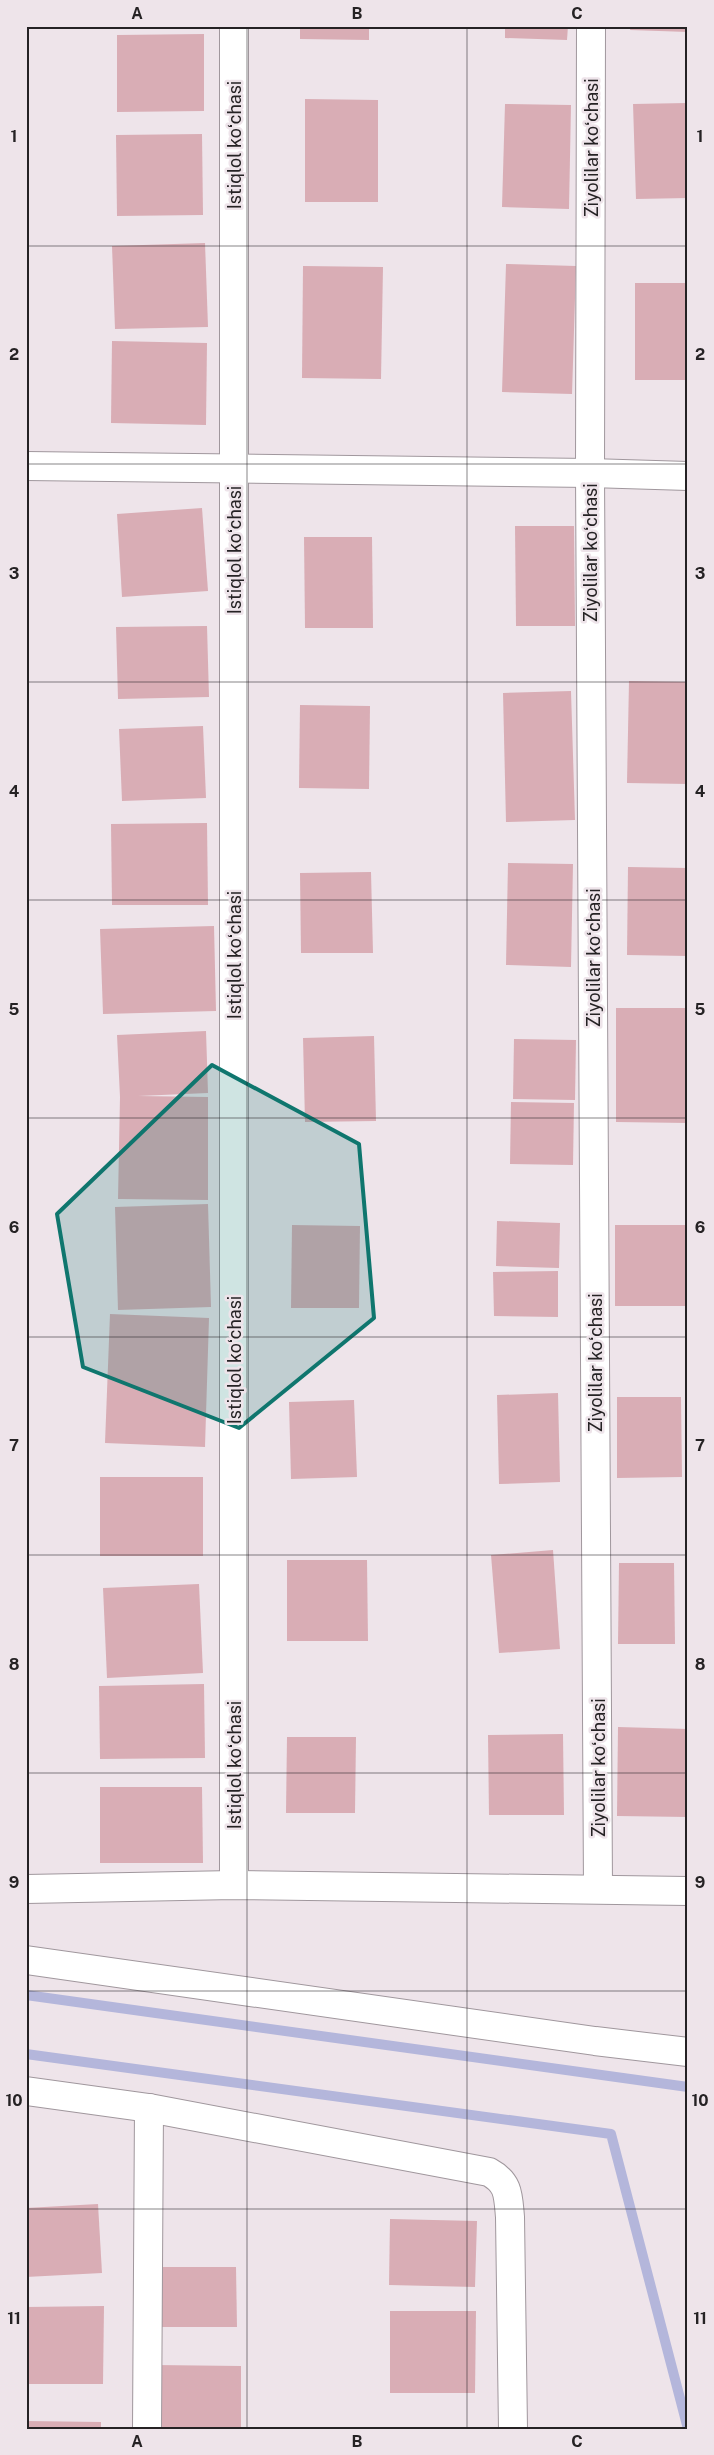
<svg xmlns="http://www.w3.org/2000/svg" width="714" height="2455" font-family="'Public Sans',sans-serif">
<rect width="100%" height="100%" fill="#eee4ea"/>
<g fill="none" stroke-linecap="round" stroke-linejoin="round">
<!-- stream -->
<g stroke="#b4b6db" stroke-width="10">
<polyline points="26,1995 688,2087"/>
<polyline points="26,2054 611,2134 688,2429"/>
</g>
</g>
<!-- building -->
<g fill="#d9adb5">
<polygon points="300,26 369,26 369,40 300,39"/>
<polygon points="505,26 568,26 567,40 505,38"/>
<polygon points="631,26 688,26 688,32 630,30"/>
<polygon points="204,34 204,111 117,112 117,35"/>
<polygon points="305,99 378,100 378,202 305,202"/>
<polygon points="687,103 688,198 636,199 633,104"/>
<polygon points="505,104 571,105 569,209 502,207"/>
<polygon points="202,134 203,215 117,216 116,135"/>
<polygon points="205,243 208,327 115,329 112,246"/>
<polygon points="506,264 576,266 572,394 502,392"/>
<polygon points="303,266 383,267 381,379 302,378"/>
<rect x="635" y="283" width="53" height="97"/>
<polygon points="112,341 207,343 206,425 111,423"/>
<polygon points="202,508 208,591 122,597 117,514"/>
<polygon points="515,526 574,526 575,626 516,626"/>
<polygon points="304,537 372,537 373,628 305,628"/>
<polygon points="207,626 209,697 118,699 116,627"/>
<polygon points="629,681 688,682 688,784 627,783"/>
<polygon points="571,691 575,820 506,822 503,693"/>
<polygon points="300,705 370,706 369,789 299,788"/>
<polygon points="203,726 206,798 122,801 119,729"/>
<polygon points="207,823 208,905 112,905 111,824"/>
<polygon points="508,863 573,864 571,967 506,965"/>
<polygon points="628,867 688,868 688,956 627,955"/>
<polygon points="371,872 373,953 301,953 300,873"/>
<polygon points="214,926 216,1011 103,1014 100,929"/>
<polygon points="616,1008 688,1008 688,1123 616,1122"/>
<polygon points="206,1031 208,1093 138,1096 208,1097 208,1200 118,1199 120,1097 117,1035"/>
<polygon points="374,1036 376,1121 305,1122 303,1038"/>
<polygon points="514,1039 576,1040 575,1100 513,1099"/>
<polygon points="511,1102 574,1103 573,1165 510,1164"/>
<polygon points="208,1204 211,1307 118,1310 115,1207"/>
<polygon points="497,1221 560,1223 559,1268 496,1266"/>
<polygon points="292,1225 360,1226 359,1308 291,1308"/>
<polygon points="615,1225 686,1225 687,1306 615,1306"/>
<polygon points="558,1271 558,1317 494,1316 493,1272"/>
<polygon points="110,1314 209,1318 205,1447 105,1443"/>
<polygon points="558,1393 560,1482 499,1484 497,1395"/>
<polygon points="617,1397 681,1397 682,1477 617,1478"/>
<polygon points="354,1400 357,1477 291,1479 289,1402"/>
<rect x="100" y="1477" width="103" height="79"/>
<polygon points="553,1550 560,1649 499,1653 491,1555"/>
<polygon points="287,1560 367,1560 368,1641 287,1641"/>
<polygon points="619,1563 674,1563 675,1644 618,1644"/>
<polygon points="199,1584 203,1673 107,1678 103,1588"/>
<polygon points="204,1684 205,1758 100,1759 99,1686"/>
<polygon points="618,1727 688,1729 688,1817 617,1816"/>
<polygon points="563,1734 564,1815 489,1815 488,1735"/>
<polygon points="287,1737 356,1737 355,1813 286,1813"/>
<polygon points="100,1787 202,1787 203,1863 100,1863"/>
<polygon points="98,2204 102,2273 26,2277 26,2208"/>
<polygon points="390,2219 477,2221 475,2287 389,2285"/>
<polygon points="153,2267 236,2267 237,2327 153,2327"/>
<polygon points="104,2306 103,2384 26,2384 26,2307"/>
<polygon points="390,2311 476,2311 475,2393 390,2393"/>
<polygon points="155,2365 241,2366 241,2429 155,2429"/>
<polygon points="26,2421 101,2422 101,2429 26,2429"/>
</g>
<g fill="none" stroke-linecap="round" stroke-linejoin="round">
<defs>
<g id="minor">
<polyline points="234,26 234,1885"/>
<polyline points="591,26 590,473 598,1889"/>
<polyline points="26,466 590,473 688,476"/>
<polyline points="26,1889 234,1885 688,1891"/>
<polyline points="26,1960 595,2041 688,2052"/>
<path d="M26 2091 149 2108 489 2172C509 2183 508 2195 510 2217L513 2429"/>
<polyline points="147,2429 149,2108"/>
</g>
</defs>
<!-- minor casing -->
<use href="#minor" stroke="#a0979d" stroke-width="30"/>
<!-- minor -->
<use href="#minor" stroke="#fff" stroke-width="28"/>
</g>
<!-- marked area -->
<path fill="#0f766e" fill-opacity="0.2" stroke="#0f766e" stroke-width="4" stroke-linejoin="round" d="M212 1065 359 1144 374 1318 239 1428 83 1367 57 1214Z"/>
<!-- grid -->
<path fill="none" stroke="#252224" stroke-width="1" stroke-opacity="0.55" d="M247 26V2429M467 26V2429M26 246H688M26 464H688M26 682H688M26 900H688M26 1118H688M26 1337H688M26 1555H688M26 1773H688M26 1991H688M26 2209H688"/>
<g text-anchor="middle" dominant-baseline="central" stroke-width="5" stroke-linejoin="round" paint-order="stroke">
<!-- street labels -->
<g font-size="18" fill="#252224" stroke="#eee4ea">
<text transform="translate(234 145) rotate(-90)">Istiqlol koʻchasi</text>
<text transform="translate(591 148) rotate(-90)">Ziyolilar koʻchasi</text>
<text transform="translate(234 550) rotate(-90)">Istiqlol koʻchasi</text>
<text transform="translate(590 553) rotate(-90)">Ziyolilar koʻchasi</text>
<text transform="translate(234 955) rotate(-90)">Istiqlol koʻchasi</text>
<text transform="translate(593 958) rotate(-90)">Ziyolilar koʻchasi</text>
<text transform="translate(234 1360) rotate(-90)">Istiqlol koʻchasi</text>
<text transform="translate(595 1363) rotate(-90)">Ziyolilar koʻchasi</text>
<text transform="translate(234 1765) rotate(-90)">Istiqlol koʻchasi</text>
<text transform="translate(598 1768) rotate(-90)">Ziyolilar koʻchasi</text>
</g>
</g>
<!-- border -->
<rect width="714" height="2455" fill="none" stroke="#eee4ea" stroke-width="55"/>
<rect x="28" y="28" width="658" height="2400" fill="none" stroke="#252224" stroke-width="2"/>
<g font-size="16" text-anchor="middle" font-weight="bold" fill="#252224">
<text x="137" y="19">A</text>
<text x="357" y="19">B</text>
<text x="577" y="19">C</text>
<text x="14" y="142">1</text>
<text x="700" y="142">1</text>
<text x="14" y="360">2</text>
<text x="700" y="360">2</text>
<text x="14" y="579">3</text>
<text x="700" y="579">3</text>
<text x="14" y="797">4</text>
<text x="700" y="797">4</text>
<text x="14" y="1015">5</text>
<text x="700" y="1015">5</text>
<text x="14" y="1233">6</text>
<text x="700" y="1233">6</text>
<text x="14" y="1451">7</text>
<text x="700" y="1451">7</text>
<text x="14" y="1670">8</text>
<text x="700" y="1670">8</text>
<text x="14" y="1888">9</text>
<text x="700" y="1888">9</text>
<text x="14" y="2106">10</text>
<text x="700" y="2106">10</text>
<text x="14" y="2324">11</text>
<text x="700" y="2324">11</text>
<text x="137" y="2447">A</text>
<text x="357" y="2447">B</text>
<text x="577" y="2447">C</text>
</g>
</svg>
